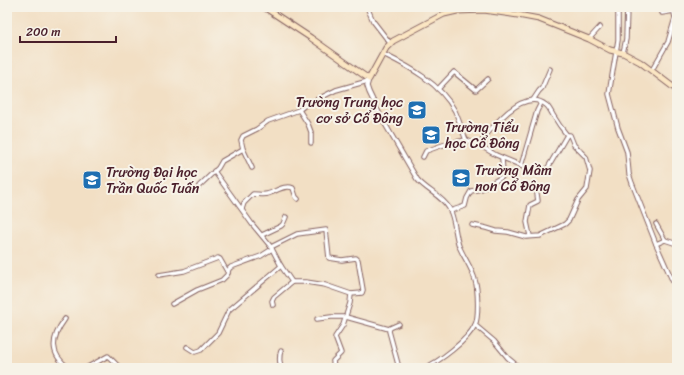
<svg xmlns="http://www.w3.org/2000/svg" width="684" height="375" font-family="Sriracha,sans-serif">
<rect width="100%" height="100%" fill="#f7f3e8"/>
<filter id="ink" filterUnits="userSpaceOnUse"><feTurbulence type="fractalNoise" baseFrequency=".025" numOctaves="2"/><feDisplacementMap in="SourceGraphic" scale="8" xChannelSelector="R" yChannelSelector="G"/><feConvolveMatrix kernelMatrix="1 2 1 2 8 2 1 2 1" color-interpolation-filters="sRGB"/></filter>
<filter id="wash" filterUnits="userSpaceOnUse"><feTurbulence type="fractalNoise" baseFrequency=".012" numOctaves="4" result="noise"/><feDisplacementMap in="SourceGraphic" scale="16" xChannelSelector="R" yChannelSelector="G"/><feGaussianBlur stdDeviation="0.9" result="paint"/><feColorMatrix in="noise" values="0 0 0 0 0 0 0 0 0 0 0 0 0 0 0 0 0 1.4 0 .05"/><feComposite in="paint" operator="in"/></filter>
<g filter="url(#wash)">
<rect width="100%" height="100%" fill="#f2dfc4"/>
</g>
<g filter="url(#ink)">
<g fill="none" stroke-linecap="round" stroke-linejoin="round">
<defs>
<g id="street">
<polyline points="367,7 373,21 390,43"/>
<polyline points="618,7 618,40 609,94 618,128 627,152 629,174 632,183 656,244 677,291"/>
<polyline points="662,13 674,11"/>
<polyline points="589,39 600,27"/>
<polyline points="623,53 626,39 627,7"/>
<path d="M383 54C410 67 440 83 455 111 459 120 462 130 466 140"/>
<polyline points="652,70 668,42 675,18 673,7"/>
<path d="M369 79 367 86 369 92 381 117 417 179C426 190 442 196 449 208 455 218 455 235 459 246 464 258 472 268 475 280 478 289 479 317 475 325 468 340 439 362 424 368"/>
<polyline points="438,89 454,72 476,90 488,79"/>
<polyline points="533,100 539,91 542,88 550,69"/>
<polyline points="299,110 308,124 311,132 311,143"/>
<polyline points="479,145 496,155 520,165 529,171 540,174 546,171 567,135"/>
<path d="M423 157 426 151 446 144 466 140 479 145C490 129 523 86 546 105 549 107 551 112 553 115 557 122 562 129 567 135H570L574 145 586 157 590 171 587 189 578 200 569 220 565 224 540 236 526 237 508 232 496 231 486 228 472 225"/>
<polyline points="521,166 537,111 541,103"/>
<polyline points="252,168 243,149 241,140 243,136 257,129 268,121 299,110 304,106 336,90 368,81"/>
<polyline points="214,171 252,224 271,247 281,266 292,282"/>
<polyline points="199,186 218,168 222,161 243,149"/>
<path d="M242 209 244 203 253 194C258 194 263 195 267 194 275 192 285 184 293 188L296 197 298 199"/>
<polyline points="450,211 465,206 467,198 471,191 481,189 502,177 503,174 502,158"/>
<polyline points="656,224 665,240"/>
<polyline points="262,235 281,226 283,224 286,217"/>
<polyline points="530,236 527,222 530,205 538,201 537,194"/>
<polyline points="656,244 665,240 677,244"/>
<polyline points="271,247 297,234 326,230 329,258 342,260 356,258 358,260 363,290 362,293 351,294"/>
<polyline points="159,275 184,271 218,258 220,259 228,273"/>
<polyline points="172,304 197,290 222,280 227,275 229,269 231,267 261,256 272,249"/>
<polyline points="273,305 272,301 274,297 292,282 306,282 325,285 351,294 350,303 343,325 335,337 341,353 333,361 334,368"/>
<path d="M65 319C51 338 49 354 69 368"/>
<polyline points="317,319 331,317 346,317 389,329"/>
<polyline points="399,324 390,328 389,331 399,368"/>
<polyline points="475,325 494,341 508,358 520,368"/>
<polyline points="187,347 195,352 201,350 218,333 229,310 281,266"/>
<path d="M281 351C279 355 279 364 282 368"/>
<polyline points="86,368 108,356 120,368"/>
</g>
<polyline id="secondary" points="264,7 311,38 369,79 386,48 393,41 444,14 457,11 484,10 518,15 539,19 589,39 610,50 623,53 640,62 677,90"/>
</defs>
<!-- street casing -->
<use href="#street" stroke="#856261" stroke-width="5.5"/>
<!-- secondary casing -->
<use href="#secondary" stroke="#856261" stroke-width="7"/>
<!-- street -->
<use href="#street" stroke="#fff" stroke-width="3.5"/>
<!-- secondary -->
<use href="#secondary" stroke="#fbe6c3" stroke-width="5"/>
</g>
</g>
<!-- icons -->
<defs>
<symbol id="school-square" viewBox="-11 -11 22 22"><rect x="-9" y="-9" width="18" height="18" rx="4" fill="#1f6fb2" stroke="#f7f3e8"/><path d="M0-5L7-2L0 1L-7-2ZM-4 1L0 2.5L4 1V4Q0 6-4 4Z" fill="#fff"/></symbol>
<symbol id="university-square" viewBox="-11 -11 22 22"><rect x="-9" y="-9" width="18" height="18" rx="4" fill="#1f6fb2" stroke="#f7f3e8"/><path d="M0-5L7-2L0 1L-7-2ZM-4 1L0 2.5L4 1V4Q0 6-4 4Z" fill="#fff"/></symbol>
</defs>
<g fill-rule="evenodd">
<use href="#school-square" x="406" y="99" width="22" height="22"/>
<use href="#school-square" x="420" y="124" width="22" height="22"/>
<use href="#school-square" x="450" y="167" width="22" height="22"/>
<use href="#university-square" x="81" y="169" width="22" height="22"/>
</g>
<g text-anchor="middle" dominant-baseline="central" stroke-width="4" stroke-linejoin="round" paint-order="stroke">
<!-- poi labels -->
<g font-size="14" fill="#4a1f2b" stroke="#f7f3e8" text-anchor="start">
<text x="403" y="102" text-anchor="end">Trường Trung học<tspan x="403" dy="16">cơ sở Cổ Đông</tspan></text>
<text x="445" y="127">Trường Tiểu<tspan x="445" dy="16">học Cổ Đông</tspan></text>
<text x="475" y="170">Trường Mầm<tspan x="475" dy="16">non Cổ Đông</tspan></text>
<text x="106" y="172">Trường Đại học<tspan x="106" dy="16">Trần Quốc Tuấn</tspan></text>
</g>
</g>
<!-- margin -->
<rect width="684" height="375" fill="none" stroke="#f7f3e8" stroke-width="24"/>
<!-- scale -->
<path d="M20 36v6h96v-6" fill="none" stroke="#4a1f2b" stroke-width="2"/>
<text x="26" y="36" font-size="12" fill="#4a1f2b" stroke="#f7f3e8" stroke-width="3" paint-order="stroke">200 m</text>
</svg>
